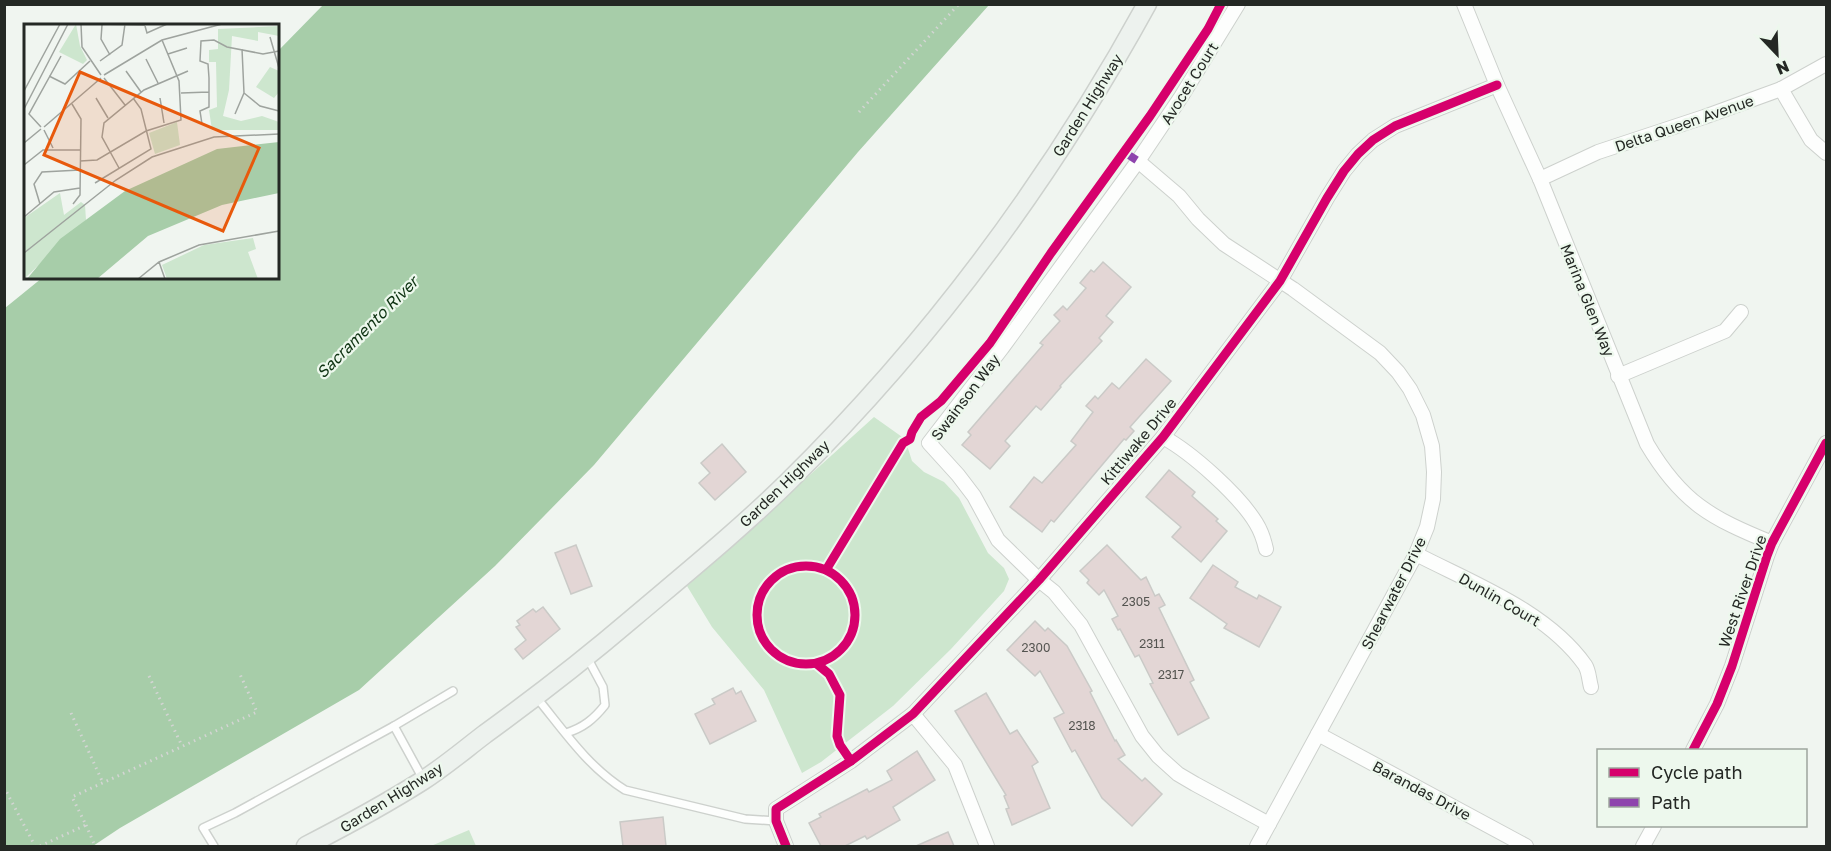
<svg xmlns="http://www.w3.org/2000/svg" width="1831" height="851" font-family="'Golos Text',sans-serif">
<rect width="100%" height="100%" fill="#f0f5f0"/>
<!-- green -->
<g fill="#cde6ce">
<polygon points="874,417 905,439 912,461 924,472 944,482 959,498 988,553 1004,568 1009,579 1004,591 951,649 893,706 821,762 802,773 764,690 712,627 687,586"/>
<polygon points="469,830 476,846 431,846"/>
</g>
<!-- water -->
<polygon fill="#a7cda9" points="323,5 989,5 858,152 594,465 495,566 359,690 120,828 93,846 5,846 5,308 42,278 278,278 278,51"/>
<!-- building -->
<g fill="#e3d6d5" stroke="#cacac7" stroke-width="1.5">
<polygon points="1103,262 1131,287 1106,316 1113,322 1099,338 1102,341 1060,386 1061,387 1041,410 1036,406 1005,441 1010,446 990,469 962,445 971,435 968,432 1043,345 1040,343 1060,321 1054,315 1063,306 1067,310 1086,288 1080,283 1091,270 1094,272"/>
<polygon points="1146,359 1171,381 1130,427 1134,431 1126,440 1124,439 1054,522 1051,520 1042,532 1010,507 1034,477 1042,483 1076,445 1071,441 1093,412 1086,406 1095,396 1098,399 1112,383 1119,389"/>
<polygon points="722,444 746,472 715,500 699,483 710,473 701,463"/>
<polygon points="1169,470 1195,492 1192,496 1218,519 1216,521 1227,531 1201,562 1172,537 1181,527 1146,497"/>
<polygon points="576,545 592,586 571,594 555,553"/>
<polygon points="1107,545 1141,580 1146,577 1155,596 1159,594 1165,605 1159,608 1194,680 1190,682 1209,718 1178,735 1150,684 1153,683 1139,655 1135,657 1120,629 1118,630 1112,619 1118,616 1104,590 1099,595 1087,583 1089,580 1080,571"/>
<polygon points="1213,565 1238,582 1235,587 1257,599 1259,595 1281,607 1259,647 1224,628 1227,624 1190,598"/>
<polygon points="543,607 560,629 523,659 515,649 526,640 516,627 520,625 517,621 533,609 536,612"/>
<polygon points="1035,621 1045,631 1048,628 1067,646 1092,691 1090,692 1115,741 1116,740 1125,755 1118,759 1142,781 1145,778 1162,794 1132,826 1102,798 1075,750 1072,752 1054,718 1064,713 1040,671 1035,676 1007,650"/>
<polygon points="733,688 736,694 741,691 756,721 710,744 695,714 715,704 712,699"/>
<polygon points="986,693 1010,734 1017,730 1038,762 1032,766 1050,808 1012,825 1006,809 1009,808 1004,796 1006,795 955,711"/>
<polygon points="917,751 935,780 893,807 900,820 867,839 865,836 845,846 821,846 809,823 821,817 819,814 867,789 869,792 892,780 887,771"/>
<polygon points="663,817 666,846 623,846 620,822"/>
<polygon points="948,832 954,846 916,846"/>
</g>
<g fill="none" stroke-linecap="round" stroke-linejoin="round">
<defs>
<g id="service">
<path d="M537 698C564 731 588 767 625 790L745 819 776 821"/>
<polyline points="394,726 453,691"/>
<path d="M566 733C583 728 594 719 605 705L603 687 588 659"/>
<polyline points="214,846 203,828 235,813 394,726 423,779"/>
</g>
<g id="minor">
<polyline points="1238,4 1181,97 1138,161 1002,348 929,443 958,475 974,496 998,540 1039,580 1054,592 1081,625 1142,736 1158,756 1178,774 1195,784 1269,824"/>
<path d="M1464 4 1497 85 1540 179 1647 444C1682 503 1711 518 1772 543"/>
<polyline points="1781,89 1811,140 1826,153"/>
<polyline points="1138,161 1179,196 1198,219 1224,244 1293,289 1380,353 1398,372 1410,389 1423,415 1432,446 1434,472 1433,499 1427,527 1416,554 1257,846"/>
<polyline points="1540,179 1598,152 1704,117 1781,89 1826,64"/>
<polyline points="1618,376 1725,331 1741,312"/>
<path d="M1163 437C1192 453 1239 495 1256 523 1261 531 1264 540 1266 549"/>
<path d="M1416 554C1472 583 1547 611 1585 665 1589 671 1589 680 1591 687"/>
<polyline points="913,714 955,765 987,846"/>
<polyline points="1318,734 1526,846"/>
<polyline points="1693,750 1717,704 1732,666 1767,556 1772,543 1826,443"/>
<polyline points="786,846 776,821 776,809 851,761 913,714 1039,580 1163,437 1280,281 1327,198 1344,171 1358,154 1373,140 1395,126 1497,85"/>
<polyline points="1643,846 1654,826"/>
</g>
<path id="secondary" d="M306 846C345 826 384 805 422 781 444 767 464 750 485 734 536 697 585 659 633 618 685 574 739 530 788 482 930 342 1051 179 1147 4"/>
</defs>
<!-- service casing -->
<use href="#service" stroke="#cdd1cd" stroke-width="10"/>
<!-- minor casing -->
<use href="#minor" stroke="#cdd1cd" stroke-width="16"/>
<!-- secondary casing -->
<use href="#secondary" stroke="#cdd1cd" stroke-width="21"/>
<!-- path -->
<g stroke="#d3d5d3" stroke-width="3" stroke-dasharray="1.5 4.5" stroke-linecap="butt">
<polyline points="859,112 959,4"/>
<polyline points="149,676 182,746"/>
<polyline points="71,713 103,783"/>
<polyline points="4,787 35,846"/>
<polyline points="86,825 95,846"/>
<polyline points="40,846 86,825 72,797 257,712 239,672"/>
</g>
<!-- service -->
<use href="#service" stroke="#fdfefd" stroke-width="7"/>
<!-- minor -->
<use href="#minor" stroke="#fdfefd" stroke-width="14"/>
<!-- secondary -->
<use href="#secondary" stroke="#edf2ee" stroke-width="18"/>
<!-- quiet -->
<polyline stroke="#8e44ad" stroke-width="8" stroke-dasharray="15 8" stroke-linecap="butt" points="1124,152 1138,161"/>
<defs>
<g id="cycleway">
<circle cx="806" cy="615" r="49"/>
<polyline points="826,570 903,443 910,439 912,432 921,417 941,401 990,343 1051,253 1150,116 1208,29 1221,4"/>
<polyline points="817,664 829,674 840,695 837,736 840,745 851,761"/>
<polyline points="1693,750 1717,704 1732,666 1767,556 1772,543 1826,443"/>
<polyline points="786,846 776,821 776,809 851,761 913,714 1039,580 1163,437 1280,281 1327,198 1344,171 1358,154 1373,140 1395,126 1497,85"/>
</g>
</defs>
<!-- cycleway casing -->
<use href="#cycleway" stroke="#edf8ed" stroke-width="13"/>
<!-- cycleway -->
<use href="#cycleway" stroke="#d6006c" stroke-width="9"/>
</g>
<g text-anchor="middle" dominant-baseline="central" stroke-width="4.5" stroke-linejoin="round" paint-order="stroke">
<!-- number labels -->
<g font-size="12" fill="#545450">
<text x="1136" y="601">2305</text>
<text x="1152" y="643">2311</text>
<text x="1036" y="647">2300</text>
<text x="1171" y="674">2317</text>
<text x="1082" y="725">2318</text>
</g>
<!-- street labels -->
<g font-size="15" fill="#242824" stroke="#edf8ed">
<text transform="translate(1189 83) rotate(-58)">Avocet Court</text>
<text transform="translate(1087 105) rotate(-58)">Garden Highway</text>
<text transform="translate(1684 123) rotate(-19)">Delta Queen Avenue</text>
<text transform="translate(1588 300) rotate(68)">Marina Glen Way</text>
<text transform="translate(965 397) rotate(-53)">Swainson Way</text>
<text transform="translate(1138 441) rotate(-50)">Kittiwake Drive</text>
<text transform="translate(784 483) rotate(-44)">Garden Highway</text>
<text transform="translate(1742 591) rotate(-71)">West River Drive</text>
<text transform="translate(1393 593) rotate(-63)">Shearwater Drive</text>
<text transform="translate(1500 599) rotate(30)">Dunlin Court</text>
<text transform="translate(1422 790) rotate(28)">Barandas Drive</text>
<text transform="translate(391 797) rotate(-32)">Garden Highway</text>
</g>
<!-- water labels -->
<g font-size="16" font-style="italic" fill="#0d3211" stroke="#edf8ed">
<text transform="translate(367 327) rotate(-45)">Sacramento River</text>
</g>
</g>
<!-- overview -->
<g transform="translate(24 24)">
<rect width="255" height="255" fill="#f0f5f0"/>
<path d="M52 0 56 22 63 36 59 40 35 28ZM255 2V12L234 8V17L208 12 205 66 199 92 217 97 238 92 255 98V106H188L185 86 193 83 192 38H185V26L194 25V5ZM246 43 255 47V68L250 74 232 63ZM153 98 156 121 131 130 125 109ZM36 169 40 191 57 178 61 181 62 196 0 255V194ZM229 214 232 225 224 228 234 255H143L138 241 180 221Z" fill="#cde6ce"/>
<path d="M255 118V169L198 181 124 212 73 255H3L36 215 101 167 193 125Z" fill="#a7cda9"/>
<path fill="none" stroke="#9ea39e" stroke-width="1.5" d="M57 0 58 23 77 51M74 0 121 1M220 0H244M78 1 77 15 86 31M121 2 123 9 143 0M246 13 255 44M218 25 220 69 236 82 255 87M144 30 163 24M122 35 134 59M76 37 98 21 101 0M102 47 117 68M80 51 138 16 198 0M25 52 41 60 66 37M80 54 101 81M0 67 36 0M157 69 185 68M72 74 84 94M136 74 140 99M48 80 57 95 56 171 49 180M0 85 44 0M211 90 220 69M178 100 176 87 185 83V54L184 40 176 37 177 17 190 16 203 23 239 30 255 27M17 103 5 90 37 32M20 103 77 54M20 106 29 124M0 119 17 105M56 137 73 136 122 107 157 96 155 57 138 16M0 141 19 126H56M95 144 78 113 80 99 120 66 164 47M71 159 127 125 117 85 109 74M16 180 10 160 18 148 56 146M0 193 30 168 56 164M0 229 92 156 128 133 190 113 255 110M135 238 141 255M114 255 135 238 175 221 255 207"/>
<path fill="#e8590c" fill-opacity="0.15" stroke="#e8590c" stroke-width="3" d="M56 48 235 124 199 207 20 131Z"/>
<rect width="255" height="255" fill="none" stroke="#242824" stroke-width="3"/>
</g>
<!-- border -->
<rect width="1831" height="851" fill="none" stroke="#242824" stroke-width="12"/>
<!-- legend -->
<rect x="1597" y="749" width="210" height="78" fill="#edf8ed" stroke="#9da59d" stroke-width="1.5"/>
<rect x="1609" y="768" width="30" height="9" fill="#d6006c" stroke="#9da59d" stroke-width="1.5"/>
<text x="1651" y="779" font-size="18" fill="#242824">Cycle path</text>
<rect x="1609" y="798" width="30" height="9" fill="#8e44ad" stroke="#9da59d" stroke-width="1.5"/>
<text x="1651" y="809" font-size="18" fill="#242824">Path</text>
<!-- north arrow -->
<g transform="translate(1777 54) rotate(157)" stroke="#edf8ed" stroke-width="4.5" paint-order="stroke">
<path d="M0-4.5L10 22L0 15L-10 22Z" fill="#242824"/>
<text y="-9" font-size="16" font-weight="bold" text-anchor="middle" fill="#242824">N</text>
</g>
</svg>
